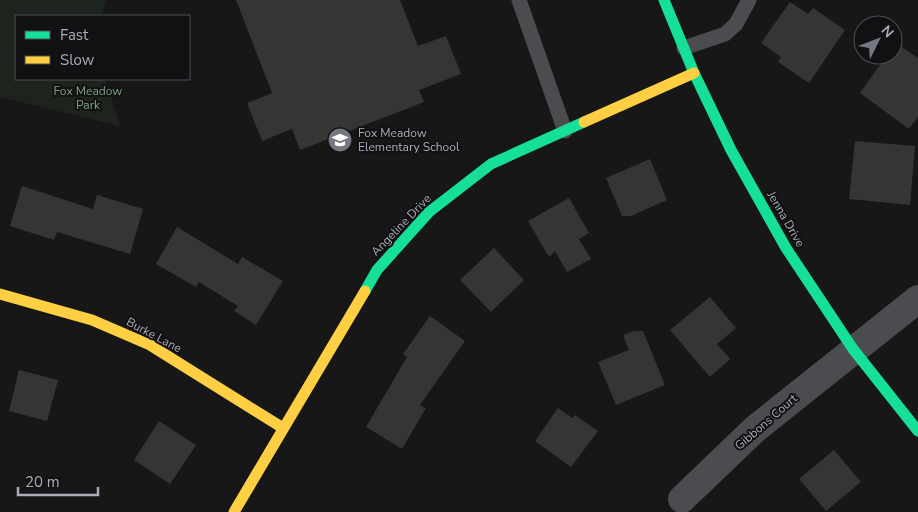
<svg xmlns="http://www.w3.org/2000/svg" width="918" height="512" font-family="'Nunito Sans',sans-serif">
<rect width="100%" height="100%" fill="#171717"/>
<!-- green -->
<polygon fill="#1d241e" points="0,0 106,0 102,16 16,16 16,79 105,79 120,126 0,97"/>
<!-- building -->
<g fill="#353536">
<polygon points="236,0 400,0 418,46 446,36 461,74 419,90 424,102 300,150 292,129 262,141 247,103 272,93"/>
<polygon points="790,2 808,14 813,8 845,30 809,83 778,62 781,57 761,43"/>
<polygon points="896,43 918,58 918,117 909,129 860,93 887,55 893,55 893,47"/>
<polygon points="855,141 915,146 910,205 849,199"/>
<polygon points="650,159 667,200 631,216 622,216 606,178"/>
<polygon points="22,186 93,209 97,195 143,209 130,254 57,232 54,240 10,226"/>
<polygon points="569,198 589,233 579,239 591,259 567,272 555,251 549,257 528,221"/>
<polygon points="177,227 238,264 242,257 283,281 256,325 234,311 238,306 199,282 196,287 156,264"/>
<polygon points="494,248 524,280 491,312 460,280"/>
<polygon points="710,297 736,328 717,344 730,359 710,377 670,330"/>
<polygon points="430,316 465,341 420,405 426,408 402,449 366,427 407,357 403,354"/>
<polygon points="634,331 643,331 665,385 616,405 598,362 629,350 623,335"/>
<polygon points="19,370 58,380 47,421 9,411"/>
<polygon points="558,408 572,418 575,415 598,431 571,467 535,441"/>
<polygon points="159,421 196,445 170,484 134,460"/>
<polygon points="834,450 861,482 826,511 799,479"/>
</g>
<g fill="none" stroke-linecap="round" stroke-linejoin="round">
<!-- lane -->
<g stroke="#4b4c50" stroke-width="15">
<polyline points="519,0 565,131"/>
<polyline points="684,48 725,34 736,24 749,0"/>
</g>
<!-- street -->
<polyline stroke="#4b4c50" stroke-width="28" points="682,499 755,429 918,299"/>
<!-- fast -->
<g stroke="#16e098" stroke-width="11">
<polyline points="664,0 694,73 731,150 786,248 853,349 918,431"/>
<polyline points="365,291 377,270 429,212 491,164 584,122"/>
</g>
<!-- slow -->
<g stroke="#ffcf43" stroke-width="11">
<polyline points="584,122 694,73"/>
<polyline points="0,294 92,320 150,345 283,428"/>
<polyline points="234,512 365,291"/>
</g>
</g>
<!-- icons -->
<defs>
<symbol id="school-disc" viewBox="-11 -11 22 22"><circle r="9.5" fill="#757880" stroke="#111113"/><path d="M0-5L7-2L0 1L-7-2ZM-4 1L0 2.5L4 1V4Q0 6-4 4Z" fill="#fff"/></symbol>
</defs>
<g fill-rule="evenodd">
<use href="#school-disc" x="326" y="126" width="28" height="28"/>
</g>
<g text-anchor="middle" dominant-baseline="central" stroke-width="4" stroke-linejoin="round" paint-order="stroke">
<!-- park labels -->
<g font-size="12" fill="#7fa381" stroke="#111113">
<text x="88" y="91">Fox Meadow<tspan x="88" dy="14">Park</tspan></text>
</g>
<!-- poi labels -->
<g font-size="12" fill="#a8adb8" stroke="#111113" text-anchor="start">
<text x="358" y="133">Fox Meadow<tspan x="358" dy="14">Elementary School</tspan></text>
</g>
<!-- street labels -->
<g font-size="12" fill="#a8adb8" stroke="#111113">
<text transform="translate(786 219) rotate(60)">Jenna Drive</text>
<text transform="translate(401 225) rotate(-46)">Angeline Drive</text>
<text transform="translate(154 335) rotate(28)">Burke Lane</text>
<text transform="translate(766 422) rotate(-41)">Gibbons Court</text>
</g>
</g>
<!-- legend -->
<rect x="15" y="15" width="175" height="65" fill="#111113" stroke="#4d4f55"/>
<rect x="25" y="31" width="25" height="8" fill="#16e098" stroke="#4d4f55"/>
<text x="60" y="40" font-size="15" fill="#a8adb8">Fast</text>
<rect x="25" y="56" width="25" height="8" fill="#ffcf43" stroke="#4d4f55"/>
<text x="60" y="65" font-size="15" fill="#a8adb8">Slow</text>
<!-- north arrow -->
<g transform="translate(878 40) rotate(48)"><circle r="24" fill="#111113" stroke="#4d4f55"/>
<path d="M0-4L9 19L0 12L-9 19Z" fill="#757880"/>
<text y="-8" font-size="14" font-weight="bold" text-anchor="middle" fill="#a8adb8">N</text>
</g>
<!-- scale -->
<path d="M18 487v8h80v-8" fill="none" stroke="#a8adb8" stroke-width="2.5"/>
<text x="25" y="487" font-size="15" fill="#a8adb8" stroke="#111113" stroke-width="4" paint-order="stroke">20 m</text>
</svg>
